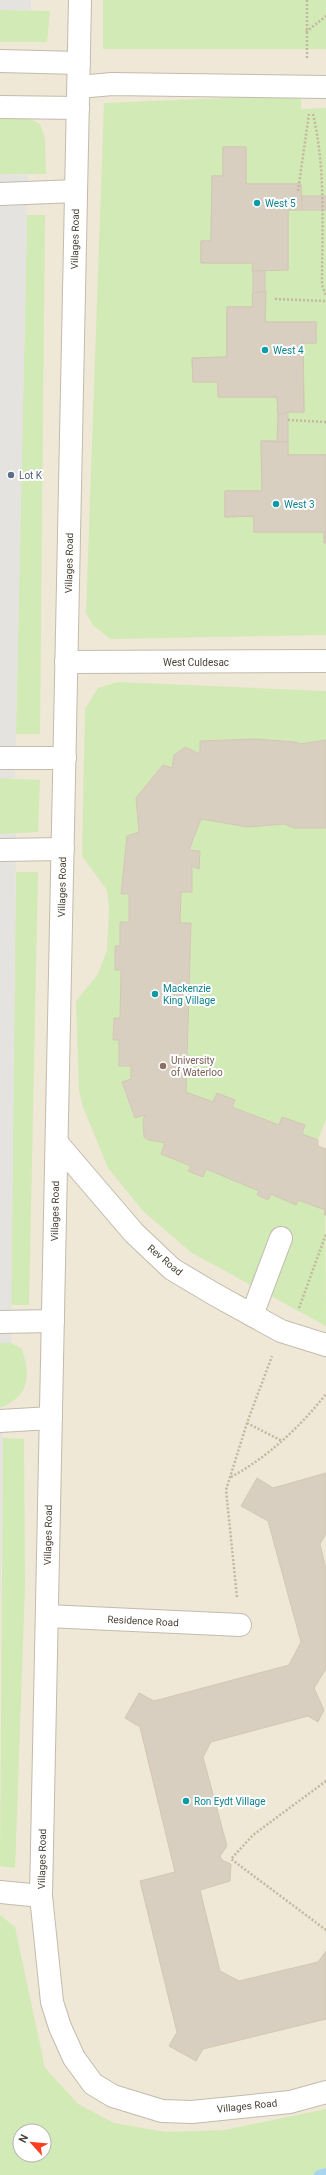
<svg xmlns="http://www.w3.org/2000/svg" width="326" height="2175" font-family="Roboto,sans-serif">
<rect width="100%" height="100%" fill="#f6f3ec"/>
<!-- education -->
<path fill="#efe8d6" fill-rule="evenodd" d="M0 0H326V2175H0ZM20 2131H44V2155H20Z"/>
<!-- green -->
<g fill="#d2eab5" fill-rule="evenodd">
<rect x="103" y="0" width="223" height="49"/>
<polygon points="0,10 50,11 47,42 0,42"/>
<polygon points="301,95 301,109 326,108 326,635 110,639 93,625 86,613 104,103"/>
<polygon points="0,116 26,117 40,124 45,139 46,174 0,174"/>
<polygon points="27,215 45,215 40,734 16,734"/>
<polygon points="118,682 326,691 326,740 300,744 296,742 255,739 201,741 200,754 184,747 174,755 172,768 163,765 136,798 139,832 127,836 121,894 129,894 129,922 120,946 115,946 115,969 121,970 120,1018 114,1018 113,1040 119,1040 119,1066 131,1066 131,1079 122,1082 135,1118 145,1115 143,1120 144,1137 149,1140 165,1143 161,1154 191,1166 189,1171 202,1177 206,1169 259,1191 257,1196 268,1200 271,1194 296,1205 298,1200 325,1210 326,1326 192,1253 144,1212 108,1168 83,1107 79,1091 76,1001 98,974 107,950 109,910 107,890 82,856 85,709 98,688"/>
<polygon points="0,778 40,780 38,832 0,834"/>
<polygon points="201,819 248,827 284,824 294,828 326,828 326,1119 318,1140 302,1134 305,1125 282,1117 279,1125 232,1107 217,1094 213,1102 186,1092 191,923 180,923 181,892 191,892 192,866 199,869 200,851 189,850"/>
<polygon points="16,872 38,872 29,1305 11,1305"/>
<path d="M0 1343H11L22 1349C28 1369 32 1390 11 1402 7 1405 4 1407 0 1407Z"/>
<polygon points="3,1438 24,1439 25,1587 15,1868 0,1866"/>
<path d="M0 1915 15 1927 45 2068 78 2104 114 2123 166 2132 225 2130 326 2109V2175H0ZM20 2131H44V2155H20Z"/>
</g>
<!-- parking -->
<g fill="#e5e3e0">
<rect x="0" y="0" width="31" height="10"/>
<polygon points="0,174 28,175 15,778 0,778"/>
<polygon points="0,834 16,834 11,1343 0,1343"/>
<polygon points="0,1407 3,1407 0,1667"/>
</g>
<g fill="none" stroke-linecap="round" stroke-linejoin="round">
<!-- stream -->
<polyline stroke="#a9d4f2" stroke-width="10" points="319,2175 326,2173"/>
</g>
<!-- building -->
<g fill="#d8cfc1" stroke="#d3c7b4">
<polygon points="223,147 246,147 246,184 301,184 301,196 326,196 326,210 288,210 288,270 265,270 265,322 316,322 316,343 303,343 304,412 288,412 288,455 326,455 326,543 324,543 324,532 254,532 254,516 225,517 225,491 262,491 261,441 277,441 278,415 277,397 218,397 218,382 193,382 192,358 227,357 227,307 253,307 253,263 201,263 201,241 211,241 212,176 223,176"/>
<polygon points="223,147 246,147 246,184 301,184 302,210 288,210 288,270 252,271 253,263 201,263 201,241 211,241 212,176 223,176"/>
<polygon points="266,291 265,322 316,322 316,343 303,343 304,412 288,412 278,415 277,397 218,397 218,382 193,382 192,358 227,357 227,307 253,307 252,294"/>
<polygon points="261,441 288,442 288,455 326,455 326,543 324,543 324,532 254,532 254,516 225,517 225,491 262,491"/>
<polygon points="255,739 296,742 300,744 326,740 326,828 294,828 284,824 248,827 201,819 189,850 200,851 199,869 192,866 192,892 181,892 180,923 191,923 186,1092 213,1102 217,1093 235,1100 232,1107 279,1125 282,1117 305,1125 302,1134 318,1140 318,1146 326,1149 326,1215 324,1215 325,1210 298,1200 296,1205 271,1194 268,1200 257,1195 259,1191 206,1169 203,1177 188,1171 191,1166 161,1154 165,1143 149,1140 144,1137 143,1120 145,1115 135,1118 122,1082 131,1079 131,1066 119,1066 119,1040 113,1040 114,1018 120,1018 121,970 115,970 115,946 120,946 120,922 129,922 129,894 121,894 127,836 139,832 136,798 163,765 172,768 174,755 185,747 200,754 200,741"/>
<polygon points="326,1473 326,1534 320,1544 326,1569 326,1669 314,1688 324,1710 318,1722 308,1716 211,1742 203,1757 227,1846 220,1856 222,1860 231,1864 230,1881 200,1890 220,1971 239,1981 318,1962 326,1951 326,2019 203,2049 196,2061 169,2046 177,2032 140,1881 175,1872 140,1727 125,1718 139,1693 154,1701 289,1665 301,1642 268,1521 241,1506 257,1478 273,1488"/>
</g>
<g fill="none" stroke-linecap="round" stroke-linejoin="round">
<defs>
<g id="minor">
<polyline points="80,0 41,1896 52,2002 60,2027 74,2058 93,2084 113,2096 162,2111 192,2112 290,2102 326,2092"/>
<polyline points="0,61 79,63"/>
<polyline points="79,87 112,84 326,87"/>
<polyline points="0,107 78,108"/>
<polyline points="0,194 76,191"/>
<polyline points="66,662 326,661"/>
<polyline points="0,758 65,758"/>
<polyline points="0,850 63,849"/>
<polyline points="57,1143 134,1233 172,1269 214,1294 281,1331 326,1345"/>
<polyline points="252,1315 281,1238"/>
<polyline points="0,1322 53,1321"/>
<polyline points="0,1421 51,1418"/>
<polyline points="47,1616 240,1625"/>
<polyline points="0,1892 41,1896"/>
</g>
</defs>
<!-- minor casing -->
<use href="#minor" stroke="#c2bbae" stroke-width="24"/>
<!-- path -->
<g stroke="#c4b79f" stroke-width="2.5" stroke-dasharray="2 2" stroke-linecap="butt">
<polyline points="307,0 307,60"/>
<polyline points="306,32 326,16"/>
<path d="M313 114C326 170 322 228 322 285L326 296"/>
<polyline points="298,191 309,114"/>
<polyline points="275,299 326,301"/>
<polyline points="288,420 326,422"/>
<polyline points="299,1308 326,1234"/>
<polyline points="247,1423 282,1441"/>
<path d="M231 1477C268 1457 300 1427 326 1394"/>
<polyline points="237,1597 226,1490 247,1423 272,1356"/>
<polyline points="326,1781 253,1835 231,1859 326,1930"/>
</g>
<!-- minor -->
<use href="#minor" stroke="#fff" stroke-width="22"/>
</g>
<!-- markers -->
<g fill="#0f9aa8" stroke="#fff" stroke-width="1.5">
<circle cx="257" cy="203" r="4"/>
<circle cx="265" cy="350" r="4"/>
<circle cx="276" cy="504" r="4"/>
<circle cx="155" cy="994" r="4"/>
<circle cx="186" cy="1801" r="4"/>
</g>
<circle fill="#5c6f8a" stroke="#fff" stroke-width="1.5" cx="11" cy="475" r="4"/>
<circle fill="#8d6e63" stroke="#fff" stroke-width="1.5" cx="163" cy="1066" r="4"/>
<g text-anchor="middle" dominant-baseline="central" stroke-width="4" stroke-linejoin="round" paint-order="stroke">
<!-- culture labels -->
<g font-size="10" fill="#0d838f" stroke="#fff" text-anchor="start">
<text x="265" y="203">West 5</text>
<text x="273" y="350">West 4</text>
<text x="284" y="504">West 3</text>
<text x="163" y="988">Mackenzie<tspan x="163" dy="12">King Village</tspan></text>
<text x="194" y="1801">Ron Eydt Village</text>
</g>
<!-- street labels -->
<g font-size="10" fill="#4b4439" stroke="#fff">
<text transform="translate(75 239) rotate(-89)">Villages Road</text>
<text transform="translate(69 563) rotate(-89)">Villages Road</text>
<text x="196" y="662">West Culdesac</text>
<text transform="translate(62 887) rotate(-89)">Villages Road</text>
<text transform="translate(55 1211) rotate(-89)">Villages Road</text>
<text transform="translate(165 1260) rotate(40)">Rev Road</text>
<text transform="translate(48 1535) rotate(-89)">Villages Road</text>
<text transform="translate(143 1621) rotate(3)">Residence Road</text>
<text transform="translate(42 1859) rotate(-89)">Villages Road</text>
<text transform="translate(247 2106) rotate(-6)">Villages Road</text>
</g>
<!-- service labels -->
<g font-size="10" fill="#4e5e75" stroke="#fff" text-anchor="start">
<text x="19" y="475">Lot K</text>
</g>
<!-- education labels -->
<g font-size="10" fill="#785e54" stroke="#fff" text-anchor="start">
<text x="171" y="1060">University<tspan x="171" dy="12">of Waterloo</tspan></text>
</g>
</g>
<!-- north arrow -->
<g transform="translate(32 2143) rotate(297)"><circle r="19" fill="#ffffff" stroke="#b7b4b0"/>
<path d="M0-3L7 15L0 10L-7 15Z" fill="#fc3f1d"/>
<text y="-6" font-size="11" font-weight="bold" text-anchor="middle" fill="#4b4439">N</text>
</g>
</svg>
